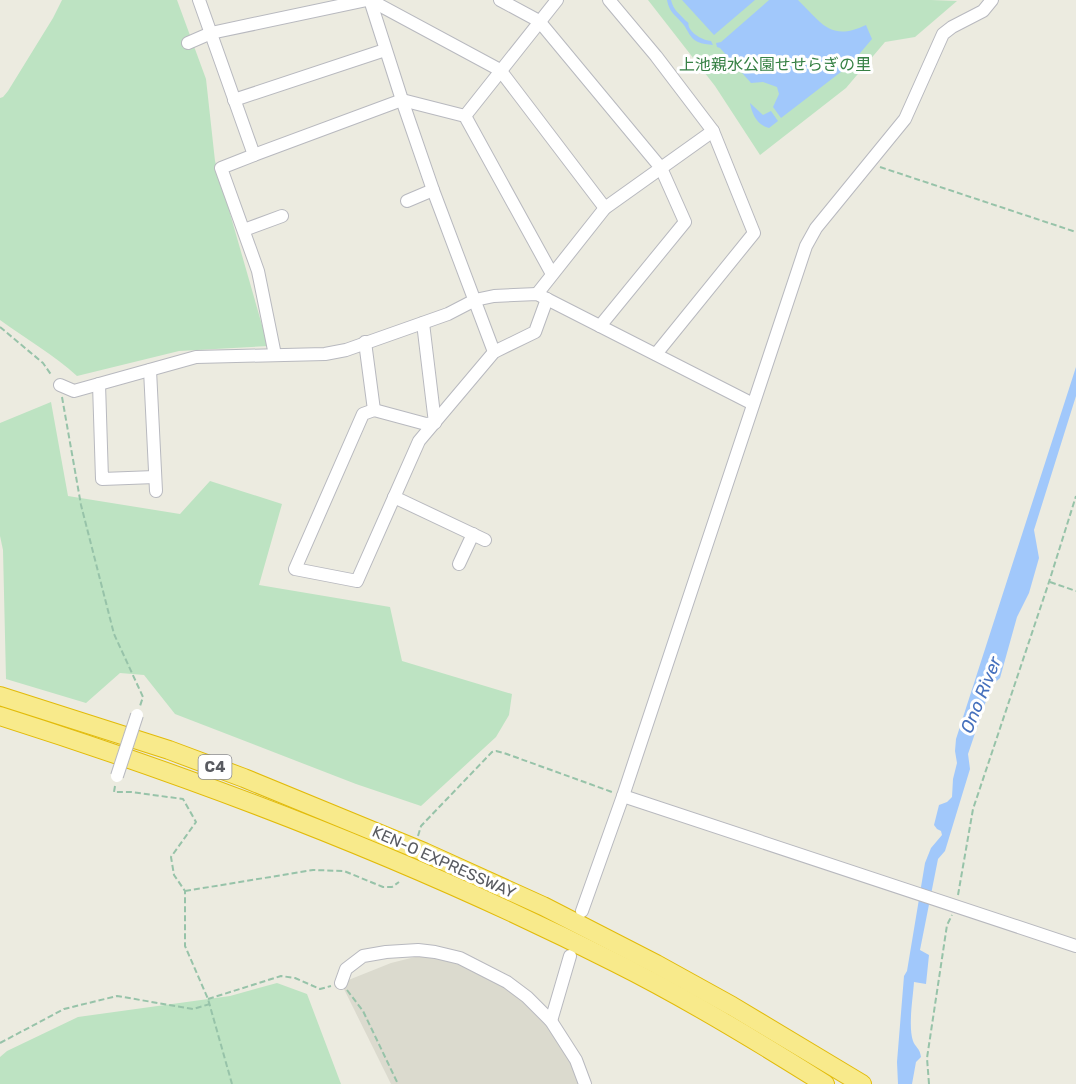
<svg xmlns="http://www.w3.org/2000/svg" width="1076" height="1084" font-family="Rubik,'Noto Sans JP',sans-serif">
<rect width="100%" height="100%" fill="#ecebe0"/>
<!-- education -->
<polygon fill="#dbdace" points="435,952 527,997 564,1043 583,1084 391,1084 341,983 391,963"/>
<!-- green -->
<g fill="#bde3c2">
<path d="M62 0H177L206 79 215 161 268 346 179 351 77 376C54 355 26 339 0 320V98L3 97 8 91 53 18Z"/>
<polygon points="648,0 931,0 957,1 915,37 885,42 846,88 760,155 715,86"/>
<polygon points="51,402 68,496 180,514 210,481 282,504 259,585 390,607 402,661 512,694 509,715 496,737 421,806 356,784 175,714 144,675 120,673 86,703 6,679 3,550 0,536 0,423"/>
<polygon points="277,983 307,994 341,1084 0,1084 0,1057 7,1051 78,1017 230,996"/>
</g>
<!-- water -->
<g fill="#a1c8fb">
<path d="M667 0H671C674 11 678 12 685 20 692 26 686 21 690 29 695 36 703 40 711 41L713 45C708 44 702 44 698 42 690 39 688 30 683 24 675 14 670 14 667 0Z"/>
<polygon points="682,0 755,0 714,35"/>
<path d="M769 0H798C822 23 830 42 866 25L872 39 850 65 781 118 773 107 779 94 777 87 763 82 751 83 720 48 717 47 716 43 721 42Z"/>
<path d="M750 103 763 115 771 111 778 121 769 128C757 125 752 114 750 103Z"/>
<path d="M1076 367V396L1034 530 1039 558 1029 593 1017 617 1000 678 991 686 968 754 970 769 945 851 938 859 920 950 929 955 926 984 914 982C913 998 908 1026 913 1041 915 1047 920 1048 921 1057L916 1062 912 1084H898L897 1062 904 976 907 971 925 863 931 848 942 835 941 831 937 829 934 825 939 805 947 802 952 797 953 779 957 763 955 751 956 739Z"/>
</g>
<g fill="none" stroke-linecap="round" stroke-linejoin="round">
<defs>
<g id="minor">
<polyline points="199,0 254,155"/>
<polyline points="370,0 402,100 433,190 494,352"/>
<polyline points="370,0 500,70 605,208"/>
<polyline points="500,0 539,21 661,168 685,222 600,326"/>
<polyline points="188,43 211,33 367,0"/>
<polyline points="234,100 385,50"/>
<polyline points="465,116 557,0"/>
<polyline points="407,201 433,190"/>
<polyline points="244,230 282,216"/>
<polyline points="537,294 605,208 713,131 656,56 609,0"/>
<polyline points="365,342 374,410 363,414 295,569 357,581 419,441 494,352 535,332 547,299"/>
<polyline points="656,354 754,233 713,131"/>
<polyline points="275,355 258,271 221,168 254,155 402,100 465,116 552,274"/>
<polyline points="150,370 156,491"/>
<polyline points="99,384 102,479 155,477"/>
<polyline points="60,385 74,391 196,357 325,354 346,350 448,314 475,300 494,296 537,294 753,404"/>
<polyline points="374,410 426,424 435,423 423,323"/>
<polyline points="394,497 485,540"/>
<polyline points="459,564 473,534"/>
<polyline points="623,796 1076,946"/>
<polyline points="582,911 623,796 806,246 816,228 905,119 943,34 952,27 983,11 992,0"/>
<polyline points="341,983 346,969 363,956 386,952 418,950 435,952 460,958 507,982 527,997 551,1021 576,1060 585,1084"/>
<polyline points="551,1021 570,956"/>
</g>
<g id="highway">
<polyline points="0,696 169,750 244,778 424,852 543,906 656,964 732,1006 862,1084"/>
<path d="M0 716C211 783 419 863 616 963 688 999 757 1041 825 1084"/>
</g>
</defs>
<!-- minor casing -->
<use href="#minor" stroke="#b8b9bf" stroke-width="14"/>
<!-- highway casing -->
<use href="#highway" stroke="#e2bb09" stroke-width="20"/>
<!-- path -->
<g stroke="#97c3a9" stroke-width="2" stroke-dasharray="6 3" stroke-linecap="butt">
<polyline points="880,167 1076,232"/>
<polyline points="0,327 43,363 52,376"/>
<polyline points="62,397 81,505 114,634 143,697 140,706"/>
<polyline points="1050,582 1076,591"/>
<polyline points="115,786 114,792 131,792 183,799 196,822 171,857 174,875 185,891 185,946 208,999 232,1084"/>
<polyline points="418,836 421,826 492,752 496,751 504,753 612,792"/>
<polyline points="185,891 313,870 344,871 383,887 392,887 399,882"/>
<polyline points="958,895 973,809 1049,582 1076,496"/>
<polyline points="347,990 363,1011 398,1084"/>
<polyline points="208,999 281,976 295,978 320,989 331,986"/>
<polyline points="0,1043 64,1009 117,996 193,1009 210,1004"/>
<polyline points="929,1084 927,1058 947,925 952,915"/>
</g>
<!-- minor -->
<use href="#minor" stroke="#fff" stroke-width="12"/>
<!-- highway -->
<use href="#highway" stroke="#f8ea8b" stroke-width="18"/>
<defs>
<polyline id="minor-bridge" points="117,776 137,715"/>
</defs>
<!-- minor-bridge casing -->
<use href="#minor-bridge" stroke="#b8b9bf" stroke-width="14" stroke-linecap="butt"/>
<!-- minor-bridge -->
<use href="#minor-bridge" stroke="#fff" stroke-width="12"/>
</g>
<g text-anchor="middle" dominant-baseline="central" stroke-width="6" stroke-linejoin="round" paint-order="stroke">
<!-- shield labels -->
<rect fill="#fff" stroke="#8b8c90" stroke-width="1.5" x="198.5" y="755" width="33" height="24" rx="4.5"/>
<g font-size="15" font-weight="bold" fill="#595b61">
<text x="215" y="767">C4</text>
</g>
<!-- park labels -->
<g font-size="16" fill="#378145" stroke="#fff">
<text x="775" y="64">上池親水公園せせらぎの里</text>
</g>
<!-- street labels -->
<g font-size="16" fill="#595b61" stroke="#fff">
<text transform="translate(444 862) rotate(24)">KEN-O EXPRESSWAY</text>
</g>
<!-- water labels -->
<g font-size="18" font-style="italic" fill="#4570bd" stroke="#fff">
<text transform="translate(981 695) rotate(-68)">Ono River</text>
</g>
</g>
</svg>
